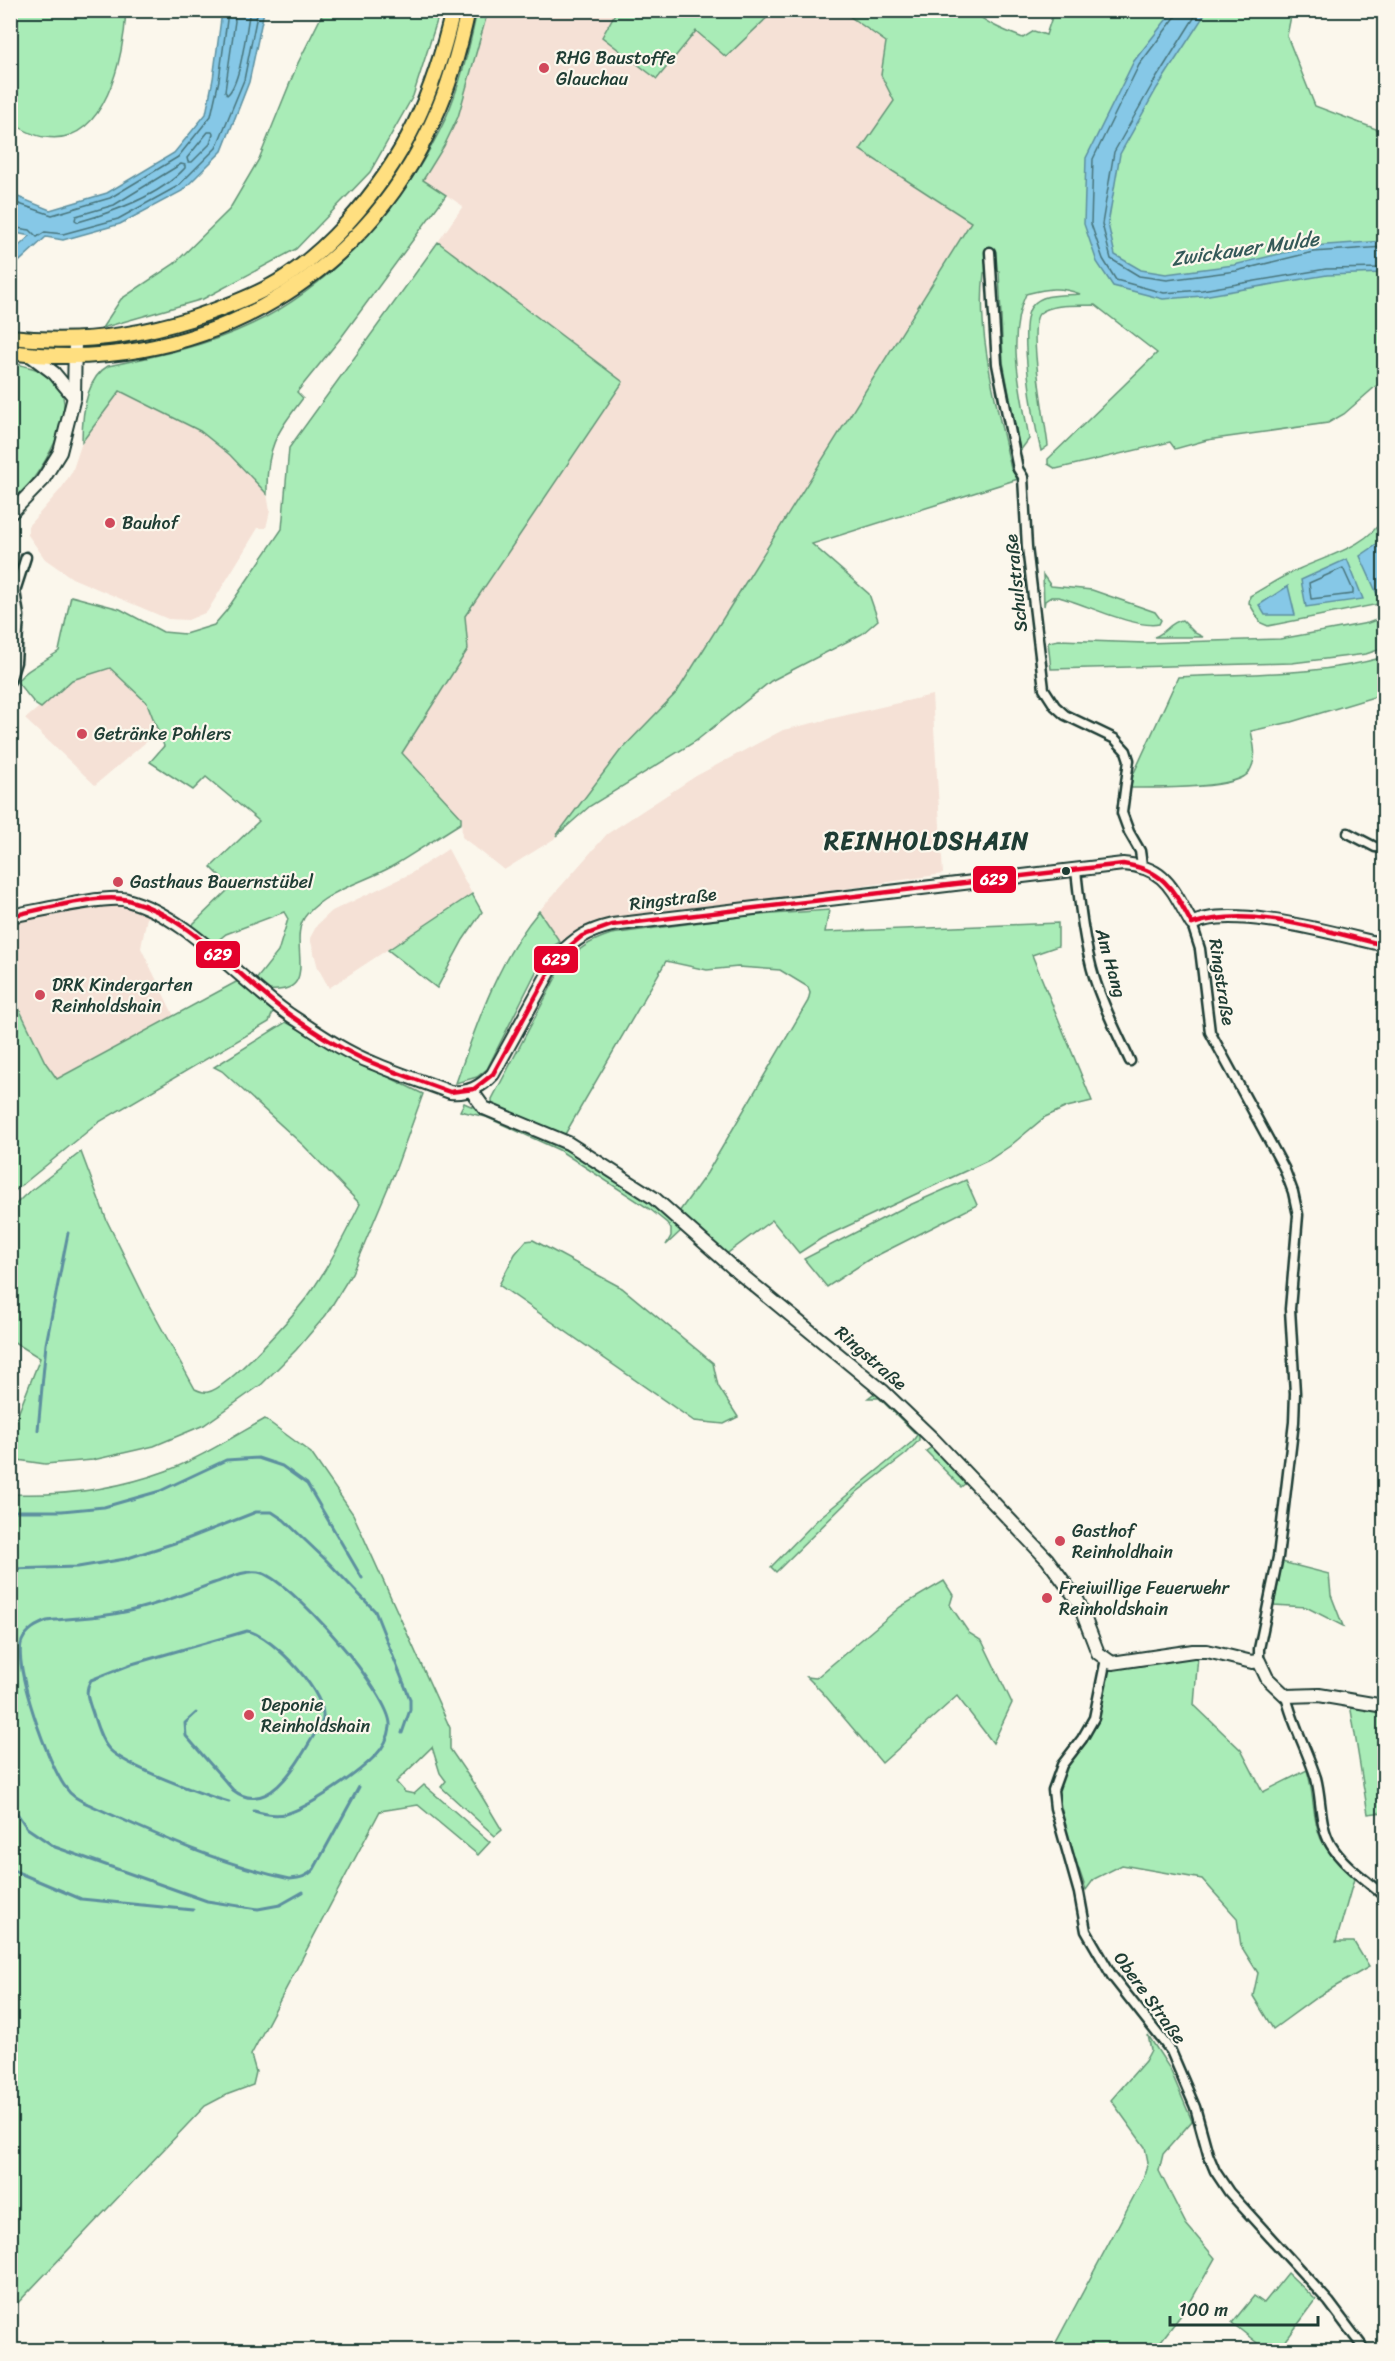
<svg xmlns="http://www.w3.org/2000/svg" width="1395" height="2361" font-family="Sriracha,sans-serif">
<rect width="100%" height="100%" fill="#fbf7ec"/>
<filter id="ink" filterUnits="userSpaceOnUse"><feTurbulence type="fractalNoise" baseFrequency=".0167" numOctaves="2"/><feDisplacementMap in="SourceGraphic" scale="12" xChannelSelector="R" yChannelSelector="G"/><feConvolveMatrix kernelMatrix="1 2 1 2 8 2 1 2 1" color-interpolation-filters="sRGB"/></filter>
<g filter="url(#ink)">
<!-- built -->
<g fill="#f5e1d6">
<polygon points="496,11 617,11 602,37 696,31 726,57 774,11 842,11 886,42 881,75 894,101 860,150 971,222 677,692 620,751 554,839 504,870 462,837 461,817 402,753 468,649 465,616 623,382 438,242 463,206 423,180 444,146 458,117 485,21"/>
<polygon points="120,391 200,431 230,455 267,494 270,511 266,528 258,528 207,612 188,620 168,619 72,578 45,559 28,535 28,526 61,489 72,472 82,442"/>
<polygon points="110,668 147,703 158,732 95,785 25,719 72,680"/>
<polygon points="932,695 943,874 769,900 601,920 560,942 539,911 607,834 696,776 783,730"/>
<polygon points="448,849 472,894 329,988 318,968 310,938 317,925 332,911 410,874"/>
<polygon points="121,904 148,912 141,948 174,1016 57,1079 45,1062 11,990 10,923 82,908"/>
</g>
<!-- green -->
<g fill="#a9ecb7" stroke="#649476" stroke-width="1.5">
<polygon points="617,10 774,10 774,11 726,57 696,31 657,79 602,37"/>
<path d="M12 11H126C124 55 106 147 45 137 33 136 20 128 11 122Z"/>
<polygon points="324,11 440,11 413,96 370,172 296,249 203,299 102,328 121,299 174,264 229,210 259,159 298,63"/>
<path d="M477 11H488L458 117 444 146 423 180 446 195 340 339 297 392 303 398C276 434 266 447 267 494L230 455 200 431 120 391 82 442C82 418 85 379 108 366 157 356 206 346 252 324 330 288 401 207 439 132 458 95 469 51 477 11Z"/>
<path d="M842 11H973C987 24 1005 31 1023 38L1034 31 1046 35 1054 11H1292L1287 36 1315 106 1384 132V386H1376L1344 414 1328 423 1207 440 1175 449 1170 442 1056 469 1048 464V459L1157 353 1095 305C1079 306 1053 303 1040 313 1026 324 1046 425 1048 446L1041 451C1035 427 1016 324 1032 306 1043 292 1065 296 1080 294 1059 286 1047 289 1026 294 1005 338 1022 393 1029 439L1020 451 1003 362 999 271 984 273C976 336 998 408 1011 469L1018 479 812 544 869 594 878 620 862 634 771 681 696 741 590 806 556 836 620 751 677 692 971 222 860 150 894 101 881 75 886 42Z"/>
<path d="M438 242 623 382 465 616 468 649 402 753 461 817V823C438 837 415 853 391 867 364 882 328 890 307 914 284 939 324 994 269 990L255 981 278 952 288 919 284 912 226 934 216 942 217 948 189 928 231 887 211 867 259 821 206 777 193 790 150 762 164 746 147 703 110 668 72 680 41 708 36 705 17 682C23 671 47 660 59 651L71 596 120 609 163 632 185 634 214 625 226 611 282 529 289 448Z"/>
<path d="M11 362C23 367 39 367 50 376 89 406 36 481 11 505Z"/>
<path d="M1384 517 1378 596 1384 594V603L1268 626 1261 623 1249 603 1250 596C1266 587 1282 576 1299 569 1329 555 1367 547 1384 517Z"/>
<path d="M1043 575 1051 586 1092 590 1155 612 1161 620 1159 624C1135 629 1085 604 1059 597H1051L1045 601 1044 606Z"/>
<polygon points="1384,617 1384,648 1366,654 1292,663 1051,669 1048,642 1059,640 1145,643 1280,639 1368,623"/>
<path d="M1182 620 1195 633 1203 637H1154C1166 633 1170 622 1182 620Z"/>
<path d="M1384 657V694L1291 722 1251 731C1254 746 1258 757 1249 772 1238 790 1151 788 1129 788L1133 775 1178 677C1247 673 1318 676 1384 657Z"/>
<polygon points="472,894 482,912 463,940 437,988 388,950"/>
<path d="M829 910 825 932 1058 923V946L1032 955 1092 1101 1067 1107 1045 1117 1010 1146 989 1160 822 1238 799 1253 772 1220 725 1255 679 1212 707 1173 808 1001 810 993 808 987 780 970 738 967 707 970 666 961 564 1136 492 1104V1099L561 968C578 949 587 942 611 934L746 916Z"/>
<path d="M539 911 560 942 553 946 542 960 487 1069 477 1077 456 1083C477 1023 498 960 539 911Z"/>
<polygon points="238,981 273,1012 269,1022 99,1122 11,1194 10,990 45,1062 57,1079"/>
<path d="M286 1022 368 1067 423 1094 395 1171 352 1273 326 1315 296 1350 262 1384 204 1425 154 1446 93 1460 45 1464 11 1459V1432L40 1358 11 1340V1209L24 1196 81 1152 107 1221 145 1298 195 1389C199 1391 203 1393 208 1392 229 1389 299 1309 313 1289 331 1262 346 1233 360 1204L304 1146 222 1071 214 1067Z"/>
<polygon points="464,1103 563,1146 654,1206 682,1230 666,1245 671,1236 671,1229 667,1223 651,1210 559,1150 486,1117 460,1111"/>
<polygon points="966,1180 977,1205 868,1260 827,1287 804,1259 903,1208"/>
<polygon points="533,1240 622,1288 713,1363 718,1386 738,1417 724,1424 694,1421 499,1285 515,1254 526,1241"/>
<polygon points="876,1392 919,1432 919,1440 906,1454 857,1492 776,1572 771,1567 818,1519 912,1442 917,1435 879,1398 868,1398"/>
<path d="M265 1419 311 1453 353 1514 450 1728V1749L478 1790 502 1830 495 1836 441 1787 446 1781 440 1773 432 1747 396 1782 405 1792 414 1794 424 1785 490 1842 478 1855 418 1805 380 1811 251 2055 256 2072 253 2085 226 2095 205 2106 11 2310V1494C62 1496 117 1489 166 1471 200 1458 233 1437 265 1419Z"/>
<polygon points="932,1447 966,1483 961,1487 926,1451"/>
<polygon points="1282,1562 1329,1574 1331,1595 1343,1626 1306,1607 1274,1605"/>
<polygon points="944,1581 953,1595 950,1605 969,1633 982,1641 1012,1703 993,1743 957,1696 882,1763 823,1693 807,1677 816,1678 900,1607"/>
<path d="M1198 1655 1194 1705 1241 1750 1263 1792 1307 1770C1314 1792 1312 1818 1321 1839 1328 1854 1343 1867 1354 1879L1336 1942H1354L1369 1967 1317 1997 1273 2029 1253 1996 1258 1973 1241 1946 1237 1918 1202 1879 1122 1865 1094 1879 1086 1890 1058 1808 1057 1784 1062 1772 1098 1719 1109 1671 1114 1667Z"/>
<polygon points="1350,1704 1384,1711 1384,1812 1368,1814"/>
<polygon points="1148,2035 1170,2069 1192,2121 1163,2154 1159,2171 1186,2224 1215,2258 1188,2306 1154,2350 1052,2350 1143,2179 1148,2162 1145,2147 1111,2100 1145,2061 1151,2050"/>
<polygon points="1288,2273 1316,2300 1279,2350 1266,2350 1232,2323 1254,2296 1264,2303"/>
</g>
<!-- water -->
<g fill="#86c8e7" stroke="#5d909f" stroke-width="1.5">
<polygon points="220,11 264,11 249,82 222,151 182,191 120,224 63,240 46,237 11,269 11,253 30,236 11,232 11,194 50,210 107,193 174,153 206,114 213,79 221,19"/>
<polygon points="1173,11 1207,11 1157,88 1120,154 1108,224 1115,255 1141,270 1166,274 1234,265 1312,246 1384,241 1384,273 1327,275 1203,296 1163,299 1113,286 1097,262 1084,224 1086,158 1134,61"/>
<polygon points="1384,535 1384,594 1378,596 1360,556 1382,541"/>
<polygon points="1347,559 1363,599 1306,607 1301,580"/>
<polygon points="1288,586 1295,615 1265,615 1259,605"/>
</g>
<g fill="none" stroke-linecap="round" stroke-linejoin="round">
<!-- shore -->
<g stroke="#48757c" stroke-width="1.5">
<path d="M233 10 235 21 225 91 227 95C241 84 246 30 250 10"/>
<polyline points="1178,10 1176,16 1139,65 1093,159 1091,224 1103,259 1116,280 1164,293 1202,290 1326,269 1384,268"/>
<polyline points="1199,10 1152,85 1114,152 1102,224 1111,259 1139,276 1167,280 1236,271 1313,252 1384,247"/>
<polygon points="208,132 212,132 213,134 210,144 192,162 188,162 187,158"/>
<path d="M181 164 185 165V168C160 196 113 212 78 222L75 220 76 216 114 205Z"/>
<polyline points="10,201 52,215 110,198 178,157 211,116 219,80 227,20 226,10"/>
<polyline points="10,227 30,230 37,237 45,232 63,234 118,219 178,186 216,148 244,80 258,10"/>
<polygon points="1343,568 1353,590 1353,594 1311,599 1309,583"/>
</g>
<!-- stream -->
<g stroke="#5d909f" stroke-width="3">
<polyline points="38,1430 46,1344 68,1233"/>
<polyline points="10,1511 62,1511 104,1507 160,1491 226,1460 258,1458 282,1466 307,1484 362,1578"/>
<polyline points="10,1569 78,1567 125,1559 187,1539 256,1512 272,1512 284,1520 326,1560 375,1611 410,1699 410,1710 402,1733"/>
<path d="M196 1713 185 1723 186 1736 233 1790C273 1821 304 1749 322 1722 332 1698 272 1635 247 1631L132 1664 91 1680C84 1691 88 1699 92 1711 96 1723 100 1739 109 1749 126 1767 204 1795 229 1802"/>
<polyline points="10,1803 27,1828 55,1847 207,1901 258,1909 280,1905 303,1892"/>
<path d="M254 1811C264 1814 274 1816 285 1814 309 1808 359 1773 376 1755 383 1748 389 1737 390 1727 394 1697 288 1576 258 1572 243 1570 227 1579 214 1583 182 1595 149 1608 114 1614 92 1618 69 1618 47 1621 36 1625 27 1630 22 1641 12 1664 49 1767 66 1788 71 1796 80 1800 88 1804 154 1834 219 1864 290 1879 300 1878 307 1877 314 1869L359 1787"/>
<polyline points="10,1869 81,1899 193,1910"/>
</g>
<defs>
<g id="street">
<polyline points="990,252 997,364 1018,469 1023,477 1027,547 1044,689 1055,706 1065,715 1115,739 1126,751 1129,760 1122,813 1129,832 1140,851 1142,865"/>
<polyline points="10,681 16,662 18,631 19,616 15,591 26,557"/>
<polyline points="1348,833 1375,847 1384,848"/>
<path d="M1076 870C1080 907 1084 944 1095 980 1104 1008 1118 1035 1130 1061"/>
<polyline points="1192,924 1200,949 1210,1032 1284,1168 1293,1192 1298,1215 1290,1309 1295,1393 1294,1422 1278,1557 1259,1649 1259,1661"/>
<polyline points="1106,1659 1094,1718 1082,1739 1062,1765 1053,1790 1055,1808 1079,1893 1086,1931 1112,1976 1171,2051 1195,2107 1208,2154 1215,2171 1229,2192 1329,2302 1365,2350"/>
<path d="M1286 1696C1293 1725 1307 1750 1316 1778 1322 1801 1319 1825 1331 1845 1344 1866 1366 1880 1384 1896"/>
</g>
<g id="secondary">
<polyline points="30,355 54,373 74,397"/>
<polyline points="10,514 42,481 60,452 74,397 75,339"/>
<path d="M10 916C34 912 108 894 127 900 187 916 239 980 290 1015 316 1032 344 1052 373 1063 398 1074 424 1082 450 1092 468 1094 481 1087 493 1074L558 956C576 938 587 931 612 925L1123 864C1167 867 1172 890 1192 924 1231 903 1340 935 1384 945"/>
<polyline points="471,1090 484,1108 568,1143 654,1198 732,1267 884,1392 933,1439 1047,1559 1078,1601 1098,1653 1112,1663 1193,1651 1207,1651 1252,1662 1259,1661 1267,1678 1286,1696 1319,1695 1384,1706"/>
</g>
<g id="primary">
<path d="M10 337C70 344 133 337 190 319 220 309 251 298 278 282 304 266 327 245 347 223 405 160 434 93 453 10"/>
<path d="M10 352C188 377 362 286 434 119 450 85 460 47 468 10"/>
</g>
</defs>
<!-- street casing -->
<use href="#street" stroke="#1f3d34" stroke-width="13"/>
<!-- secondary casing -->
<use href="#secondary" stroke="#1f3d34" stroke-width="16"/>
<!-- primary casing -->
<use href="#primary" stroke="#1f3d34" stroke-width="18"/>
<!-- street -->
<use href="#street" stroke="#fbf7ec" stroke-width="8"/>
<!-- secondary -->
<use href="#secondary" stroke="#fbf7ec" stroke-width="12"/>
<!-- primary -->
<use href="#primary" stroke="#ffdf80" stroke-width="14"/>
<defs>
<g id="bus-1">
<path d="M10 916C41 910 99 893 128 900 192 917 238 978 290 1015 313 1031 336 1046 361 1058 390 1071 420 1081 450 1092L474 1089 493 1074 558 956 582 936 612 925 1123 864C1165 870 1173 890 1192 924"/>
<path d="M1192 924C1253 905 1324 931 1384 945"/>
</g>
</defs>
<!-- bus-1 casing -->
<use href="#bus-1" stroke="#fbf7ec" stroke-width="9"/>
<!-- bus-1 -->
<use href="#bus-1" stroke="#e4002b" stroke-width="4.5"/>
</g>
</g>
<!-- markers -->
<g fill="#d1495b" stroke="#fbf7ec" stroke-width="2">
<circle cx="544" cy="68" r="6"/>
<circle cx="110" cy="523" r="6"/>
<circle cx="82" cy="734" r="6"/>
<circle cx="118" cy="882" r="6"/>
<circle cx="40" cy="995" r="6"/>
<circle cx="1060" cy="1541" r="6"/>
<circle cx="1047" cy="1598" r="6"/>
<circle cx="249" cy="1715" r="6"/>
</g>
<circle fill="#1f3d34" stroke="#fbf7ec" stroke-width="2" cx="1066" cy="871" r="5"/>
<g text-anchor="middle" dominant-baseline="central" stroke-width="4.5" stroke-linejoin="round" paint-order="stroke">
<!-- poi labels -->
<g font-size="18" fill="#1f3d34" stroke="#fbf7ec" text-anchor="start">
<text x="556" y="58">RHG Baustoffe<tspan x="556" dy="21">Glauchau</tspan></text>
<text x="122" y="523">Bauhof</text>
<text x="94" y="734">Getränke Pohlers</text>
<text x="130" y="882">Gasthaus Bauernstübel</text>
<text x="52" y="985">DRK Kindergarten<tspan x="52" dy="21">Reinholdshain</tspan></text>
<text x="1072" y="1531">Gasthof<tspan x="1072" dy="21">Reinholdhain</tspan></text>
<text x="1059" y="1588">Freiwillige Feuerwehr<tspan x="1059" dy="21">Reinholdshain</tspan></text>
<text x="261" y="1705">Deponie<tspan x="261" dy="21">Reinholdshain</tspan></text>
</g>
<!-- street labels -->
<g font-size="18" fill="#1f3d34" stroke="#fbf7ec">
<text transform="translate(1016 583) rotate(-96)">Schulstraße</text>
<text transform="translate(673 899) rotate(-7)">Ringstraße</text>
<text transform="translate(1111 963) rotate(74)">Am Hang</text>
<text transform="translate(1222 982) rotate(81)">Ringstraße</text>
<text transform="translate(871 1358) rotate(41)">Ringstraße</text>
<text transform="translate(1150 1998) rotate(54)">Obere Straße</text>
</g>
<!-- water labels -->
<g font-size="20" font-style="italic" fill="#345958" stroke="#fbf7ec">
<text transform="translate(1245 249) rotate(-8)">Zwickauer Mulde</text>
</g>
<!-- district labels -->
<g font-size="24" font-weight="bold" letter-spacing="1.5" fill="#1f3d34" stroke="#fbf7ec">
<text x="927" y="841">REINHOLDSHAIN</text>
</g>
</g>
<g stroke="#fbf7ec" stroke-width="2">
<rect x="972" y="865" width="45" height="29" rx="6" fill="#e4002b"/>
<rect x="195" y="940" width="46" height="29" rx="6" fill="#e4002b"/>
<rect x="533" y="945" width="46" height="29" rx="6" fill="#e4002b"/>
</g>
<g font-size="16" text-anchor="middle" font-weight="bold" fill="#fff">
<text x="994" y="885">629</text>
<text x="218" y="960">629</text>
<text x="556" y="965">629</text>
</g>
<!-- margin -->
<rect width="1395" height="2361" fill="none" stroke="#fbf7ec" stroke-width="36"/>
<rect x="18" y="18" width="1359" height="2325" fill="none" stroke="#1f3d34" stroke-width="2" filter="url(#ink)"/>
<!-- scale -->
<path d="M1170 2316v9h148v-9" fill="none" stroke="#1f3d34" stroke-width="3"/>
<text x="1179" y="2316" font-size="18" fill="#1f3d34" stroke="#fbf7ec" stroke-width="4.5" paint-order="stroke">100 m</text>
</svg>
